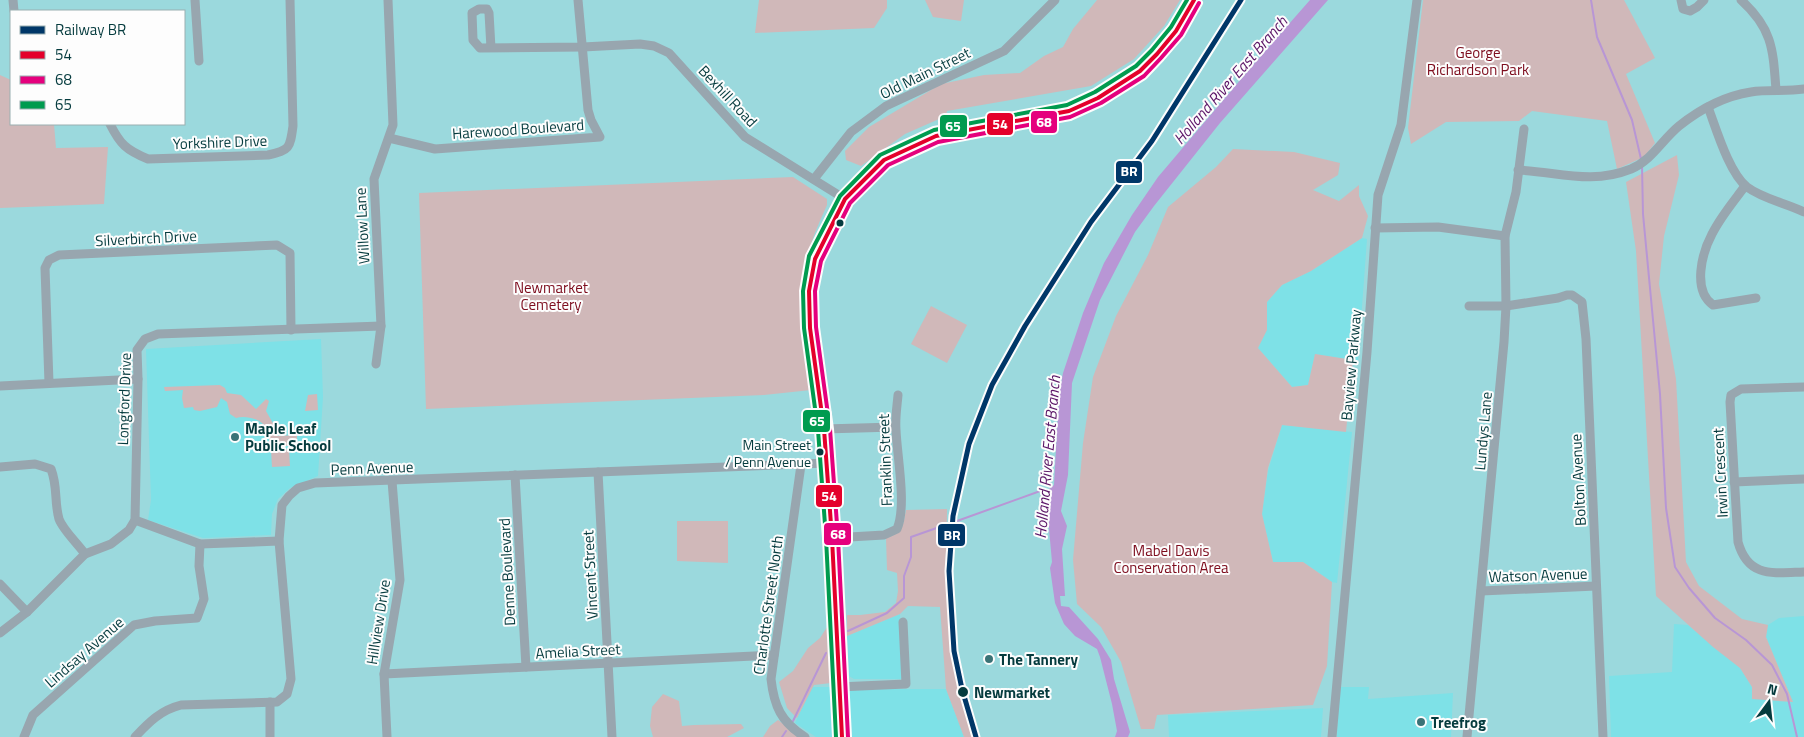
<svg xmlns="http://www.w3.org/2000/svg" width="1804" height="737" font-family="'Titillium Web',sans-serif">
<rect width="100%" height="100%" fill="#9bd9dd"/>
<!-- built -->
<g fill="#7ee1e7">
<polygon points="1362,238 1367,239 1358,361 1315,354 1308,385 1292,387 1258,348 1267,329 1267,302 1282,285 1311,271"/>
<polygon points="321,339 323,397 318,476 290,488 278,499 272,514 271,535 203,538 148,520 151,500 146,349"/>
<polygon points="1282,425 1352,432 1337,583 1332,582 1303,562 1273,562 1262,514 1268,471"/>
<polygon points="900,614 903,679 854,679 849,676 847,636"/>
<polygon points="1804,616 1804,737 1611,737 1609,676 1672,672 1674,624 1688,625 1740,668 1752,687 1793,702 1766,637 1768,625 1779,618"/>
<polygon points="812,687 831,687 835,737 816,737 795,723"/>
<polygon points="1339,687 1369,687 1368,699 1453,693 1451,737 1337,737"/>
<polygon points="848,689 946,689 964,737 851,737"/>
<polygon points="1323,708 1321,737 1169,737 1168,715"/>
</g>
<!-- green -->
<g fill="#d0b8b9">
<polygon points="759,0 887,0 887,8 874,28 755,33"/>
<polygon points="925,0 964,0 961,21 933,17"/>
<polygon points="1097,0 1180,0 1164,26 1134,59 1091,86 947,111 946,116 905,134 861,166 846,160 845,151 869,127 941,84 984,75 1020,73 1044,56 1063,47 1073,29"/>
<polygon points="1423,0 1624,0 1655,58 1626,74 1655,143 1644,157 1617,169 1607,121 1532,111 1519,121 1446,122 1411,144 1408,128"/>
<polygon points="0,75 11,80 11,124 54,124 56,148 108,147 104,204 0,208"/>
<polygon points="1233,149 1294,152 1340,163 1338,175 1313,190 1339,201 1359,185 1359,196 1368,216 1362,238 1311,271 1282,285 1267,302 1267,330 1258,348 1292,387 1308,385 1315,354 1353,360 1346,432 1282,425 1268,468 1262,514 1273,562 1303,562 1332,582 1327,666 1313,705 1157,715 1154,729 1141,729 1121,662 1101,627 1077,604 1073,560 1083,443 1093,377 1116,316 1148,255 1168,207 1216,167"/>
<polygon points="1677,155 1679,175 1664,236 1659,284 1676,379 1686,562 1699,586 1742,619 1768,625 1766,637 1793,702 1752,699 1752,687 1740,668 1713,647 1656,596 1636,251 1626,182"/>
<path d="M793 177 827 199V205C821 219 814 233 810 248 796 296 804 342 811 390L764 395 426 409 419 193Z"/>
<polygon points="931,306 967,325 947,363 911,344"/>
<path d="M220 385 225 388 227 393 241 395 256 409 266 399 269 401 266 411 274 425 275 436 297 435V446H270C269 441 269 435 267 430 263 419 246 415 236 418L230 414 227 402 221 398 217 407 200 411 194 410 193 407 184 408 182 398 183 390 165 391 164 387Z"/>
<polygon points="317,394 318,410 305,411 308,395"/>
<polygon points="289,449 290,466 272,467 271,450"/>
<path d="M947 509C947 539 944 571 947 601 950 648 961 692 973 737H964L946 689 940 607 908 606 900 614 847 636V615H860L885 612 896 603 898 591 897 573 887 570 886 538C903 533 903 526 906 510Z"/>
<polygon points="677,521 728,521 728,563 677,561"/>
<polygon points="829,624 831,683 814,685 797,718 787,708 779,682 793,671 808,648 820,638"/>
<polygon points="663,694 679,701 682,726 694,725 741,724 744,728 727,737 653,737 650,726 652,707"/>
<polygon points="778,720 801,737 763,737 770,726"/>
</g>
<!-- water -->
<polygon fill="#b896d5" points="1310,0 1328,0 1220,123 1154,206 1135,232 1100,300 1072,383 1068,475 1061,511 1067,526 1062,549 1065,596 1060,596 1061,606 1069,607 1098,639 1111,660 1114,679 1130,732 1128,737 1115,737 1117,731 1112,704 1100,657 1097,649 1075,636 1064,624 1055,603 1050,568 1052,562 1049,529 1049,489 1054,485 1059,394 1063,373 1083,313 1104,263 1132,215 1158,177 1253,65"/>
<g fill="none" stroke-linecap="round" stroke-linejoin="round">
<!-- stream -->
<g stroke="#b896d5" stroke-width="2">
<polyline points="1591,0 1597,37 1632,120 1641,159"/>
<polyline points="1642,166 1643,214 1660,394 1666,508 1675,567 1689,588 1715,618 1746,640 1772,665 1787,694 1797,737"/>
<polyline points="957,521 1043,490 1049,490"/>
<polyline points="848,631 887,613 904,598 904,576 911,557 911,537 948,524"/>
<polyline points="793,721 826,653"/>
<polyline points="782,737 786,731"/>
</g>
<!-- minor -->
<g stroke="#98a6af" stroke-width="9">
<polyline points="13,0 14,11"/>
<polyline points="195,0 199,61"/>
<polyline points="1681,0 1683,9 1690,11 1697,7 1704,0"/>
<path d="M1741 0C1773 29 1773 50 1776 90"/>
<polyline points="491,48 489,13 487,9 479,9 472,13 473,40 480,48 583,47 640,44 654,46 669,53 745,137 845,199"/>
<path d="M1708 107C1716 128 1729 173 1747 187 1763 199 1786 203 1804 212"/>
<path d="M110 124C120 144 126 150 148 159L268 155C290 150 290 148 293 126L290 0"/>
<polyline points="389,138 435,149 600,137 591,120 588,110 578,0"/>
<path d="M1518 170C1559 172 1591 185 1631 169 1652 160 1662 140 1679 126 1699 110 1725 96 1751 92 1768 89 1787 92 1804 89"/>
<polyline points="814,179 851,132 886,106 1004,51 1055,0"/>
<path d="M1745 186C1734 201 1721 216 1712 234 1702 253 1692 290 1713 305L1756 298"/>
<polyline points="1375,228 1438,227 1505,236"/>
<polyline points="1469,306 1506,306 1558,298 1567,295 1572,295 1582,302 1586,339 1603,737"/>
<polyline points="376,364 381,326 374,179 393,125 388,0"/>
<polyline points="49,383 45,268 49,260 59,255 277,245 290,253 291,330"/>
<polyline points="0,386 138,379"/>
<path d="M1804 387 1741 389 1731 395 1730 402 1738 542C1748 578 1773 573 1804 572"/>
<polyline points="824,429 895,427"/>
<path d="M801 465 771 679C774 706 781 722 805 737"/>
<path d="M0 467 35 464 51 469C58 487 54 501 59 519 63 530 78 544 85 554"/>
<polyline points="598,472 612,737"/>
<polyline points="515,475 526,667"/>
<polyline points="1734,482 1804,479"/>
<polyline points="135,520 200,544 279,541"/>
<path d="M832 538 884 535 897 529C907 506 897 456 896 430 895 418 897 407 898 395"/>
<polyline points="0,584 27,612"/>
<polyline points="1481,591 1596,586"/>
<polyline points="0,633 27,612 85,554 111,544 129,530 135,520 138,379 137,350 145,339 158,334 381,326"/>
<polyline points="384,674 774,655"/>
<polyline points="838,687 906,684 903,622"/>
<polyline points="270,702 270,737"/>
<polyline points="24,737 33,715 134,625 155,621 197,618 204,599 199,566 200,544"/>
<path d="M135 737C149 722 161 710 181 705L277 702 287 694 291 679 279 541 282 505 289 496 298 488 315 483 827 463"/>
<polyline points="387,737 384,674 400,580 392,481"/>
<polyline points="1332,737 1367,352 1378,195 1401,125 1417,0"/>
<polyline points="1467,737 1504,342 1506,306 1505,236 1516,192 1524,129"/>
</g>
<!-- major -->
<polyline stroke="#8494a0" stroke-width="11" points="842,737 832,538 824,429 810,328 809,291 815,259 845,199 884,160 936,136 1069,111 1098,98 1119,86 1140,71 1157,54 1176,31 1194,0"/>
<defs>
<polyline id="bus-1" points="842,737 832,538 824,429 810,328 809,291 815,259 845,199 884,160 936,136 1069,111 1098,98 1140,71 1157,54 1176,31 1194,0"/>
<polyline id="bus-2" points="848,737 838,538 830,429 816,327 815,291 821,261 850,203 888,165 938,142 1070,117 1101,103 1144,76 1161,58 1181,35 1199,3"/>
<polyline id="bus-3" points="836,737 826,538 818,430 804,328 803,291 809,256 840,196 880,155 934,130 1067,105 1095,92 1136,66 1152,50 1171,27 1187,0"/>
</defs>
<!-- bus-1 casing -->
<use href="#bus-1" stroke="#fdfdfd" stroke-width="8"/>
<!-- bus-2 casing -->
<use href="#bus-2" stroke="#fdfdfd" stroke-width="8"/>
<!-- bus-3 casing -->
<use href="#bus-3" stroke="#fdfdfd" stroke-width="8"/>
<!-- bus-1 -->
<use href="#bus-1" stroke="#e4002b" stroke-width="4"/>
<!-- bus-2 -->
<use href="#bus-2" stroke="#e5007d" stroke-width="4"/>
<!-- bus-3 -->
<use href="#bus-3" stroke="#009b4f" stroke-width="4"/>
<defs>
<polyline id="rail-1" points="976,737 962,689 954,651 949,571 953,516 969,444 992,385 1025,326 1091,222 1152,141 1241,0"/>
</defs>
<!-- rail-1 casing -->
<use href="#rail-1" stroke="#fdfdfd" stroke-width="9"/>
<!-- rail-1 -->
<use href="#rail-1" stroke="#003768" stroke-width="5"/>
</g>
<!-- markers -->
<g fill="#053b3e" stroke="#fdfdfd" stroke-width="2">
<circle cx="840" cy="223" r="4.5"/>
<circle cx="820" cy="452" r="4.5"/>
<circle cx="963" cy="692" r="6"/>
</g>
<g fill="#3a7276" stroke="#fdfdfd" stroke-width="2">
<circle cx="235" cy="437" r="5"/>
<circle cx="989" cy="659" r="5"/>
<circle cx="1421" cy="722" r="5"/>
</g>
<g text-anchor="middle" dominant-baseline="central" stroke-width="4" stroke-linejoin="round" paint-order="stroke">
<!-- bus labels -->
<g font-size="14" fill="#053b3e" stroke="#fdfdfd" text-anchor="end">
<text x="811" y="444">Main Street<tspan x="811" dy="17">/ Penn Avenue</tspan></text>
</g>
<!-- park labels -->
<g font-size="15" fill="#7d0c1d" stroke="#fdfdfd">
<text x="1478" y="52">George<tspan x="1478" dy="17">Richardson Park</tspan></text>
<text x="551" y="287">Newmarket<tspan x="551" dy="17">Cemetery</tspan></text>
<text x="1171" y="550">Mabel Davis<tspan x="1171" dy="17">Conservation Area</tspan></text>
</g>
<!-- street labels -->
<g font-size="15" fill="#053b3e" stroke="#fdfdfd">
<text transform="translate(925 73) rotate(-26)">Old Main Street</text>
<text transform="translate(728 96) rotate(47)">Bexhill Road</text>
<text transform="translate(518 129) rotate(-4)">Harewood Boulevard</text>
<text transform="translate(220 142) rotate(-2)">Yorkshire Drive</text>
<text transform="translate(362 226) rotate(-93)">Willow Lane</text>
<text transform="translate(146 238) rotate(-3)">Silverbirch Drive</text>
<text transform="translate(1351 365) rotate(-85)">Bayview Parkway</text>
<text transform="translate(124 399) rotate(-88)">Longford Drive</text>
<text transform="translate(1483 431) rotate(-85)">Lundys Lane</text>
<text transform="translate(885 460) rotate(-92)">Franklin Street</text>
<text transform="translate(372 468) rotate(-2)">Penn Avenue</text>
<text transform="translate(1720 473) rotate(-93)">Irwin Crescent</text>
<text transform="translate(1578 480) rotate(-93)">Bolton Avenue</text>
<text transform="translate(507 572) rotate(-93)">Denne Boulevard</text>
<text transform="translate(590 575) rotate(-93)">Vincent Street</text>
<text transform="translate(1538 575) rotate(-2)">Watson Avenue</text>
<text transform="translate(768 605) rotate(-82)">Charlotte Street North</text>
<text transform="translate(378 622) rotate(-81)">Hillview Drive</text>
<text transform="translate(578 651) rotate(-3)">Amelia Street</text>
<text transform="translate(84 652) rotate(-41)">Lindsay Avenue</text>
</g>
<!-- poi labels -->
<g font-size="15" font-weight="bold" fill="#053b3e" stroke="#fdfdfd" text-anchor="start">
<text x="245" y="428">Maple Leaf<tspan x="245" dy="17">Public School</tspan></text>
<text x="999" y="659">The Tannery</text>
<text x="1431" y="722">Treefrog</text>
</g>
<!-- stop labels -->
<g font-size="15" font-weight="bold" fill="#053b3e" stroke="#fdfdfd" text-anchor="start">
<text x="974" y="692">Newmarket</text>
</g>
<!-- water labels -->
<g font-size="16" font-style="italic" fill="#5b1567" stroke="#fdfdfd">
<text transform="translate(1230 80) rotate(-49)">Holland River East Branch</text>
<text transform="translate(1047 457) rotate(-85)">Holland River East Branch</text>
</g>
</g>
<g stroke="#fdfdfd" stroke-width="2">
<rect x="1030" y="110" width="28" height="24" rx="5" fill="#e5007d"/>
<rect x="986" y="112" width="28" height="24" rx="5" fill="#e4002b"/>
<rect x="939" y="114" width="29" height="24" rx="5" fill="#009b4f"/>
<rect x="1115" y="160" width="28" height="24" rx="5" fill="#003768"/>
<rect x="802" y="409" width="29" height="24" rx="5" fill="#009b4f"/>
<rect x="815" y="484" width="28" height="24" rx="5" fill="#e4002b"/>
<rect x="823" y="522" width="29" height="24" rx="5" fill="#e5007d"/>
<rect x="937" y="523" width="29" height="24" rx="5" fill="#003768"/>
</g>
<g font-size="14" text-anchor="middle" font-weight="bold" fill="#fff">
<text x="1044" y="127">68</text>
<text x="1000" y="129">54</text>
<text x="953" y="131">65</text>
<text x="1129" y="176">BR</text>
<text x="817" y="426">65</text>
<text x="829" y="501">54</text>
<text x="838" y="539">68</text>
<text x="952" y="540">BR</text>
</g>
<!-- legend -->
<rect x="10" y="10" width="175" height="115" fill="#fdfdfd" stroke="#9aafb1"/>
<rect x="20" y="26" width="25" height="8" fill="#003768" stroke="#9aafb1"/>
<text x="55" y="35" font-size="15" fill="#053b3e">Railway BR</text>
<rect x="20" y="51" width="25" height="8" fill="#e4002b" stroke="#9aafb1"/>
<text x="55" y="60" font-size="15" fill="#053b3e">54</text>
<rect x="20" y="76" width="25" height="8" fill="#e5007d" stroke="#9aafb1"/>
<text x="55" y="85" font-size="15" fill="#053b3e">68</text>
<rect x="20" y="101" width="25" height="8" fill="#009b4f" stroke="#9aafb1"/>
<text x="55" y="110" font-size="15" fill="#053b3e">65</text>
<!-- north arrow -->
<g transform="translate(1769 702) rotate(15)" stroke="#fdfdfd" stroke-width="4" paint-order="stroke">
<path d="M0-4L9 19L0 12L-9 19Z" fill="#053b3e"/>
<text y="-8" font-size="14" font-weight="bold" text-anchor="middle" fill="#053b3e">N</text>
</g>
</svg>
